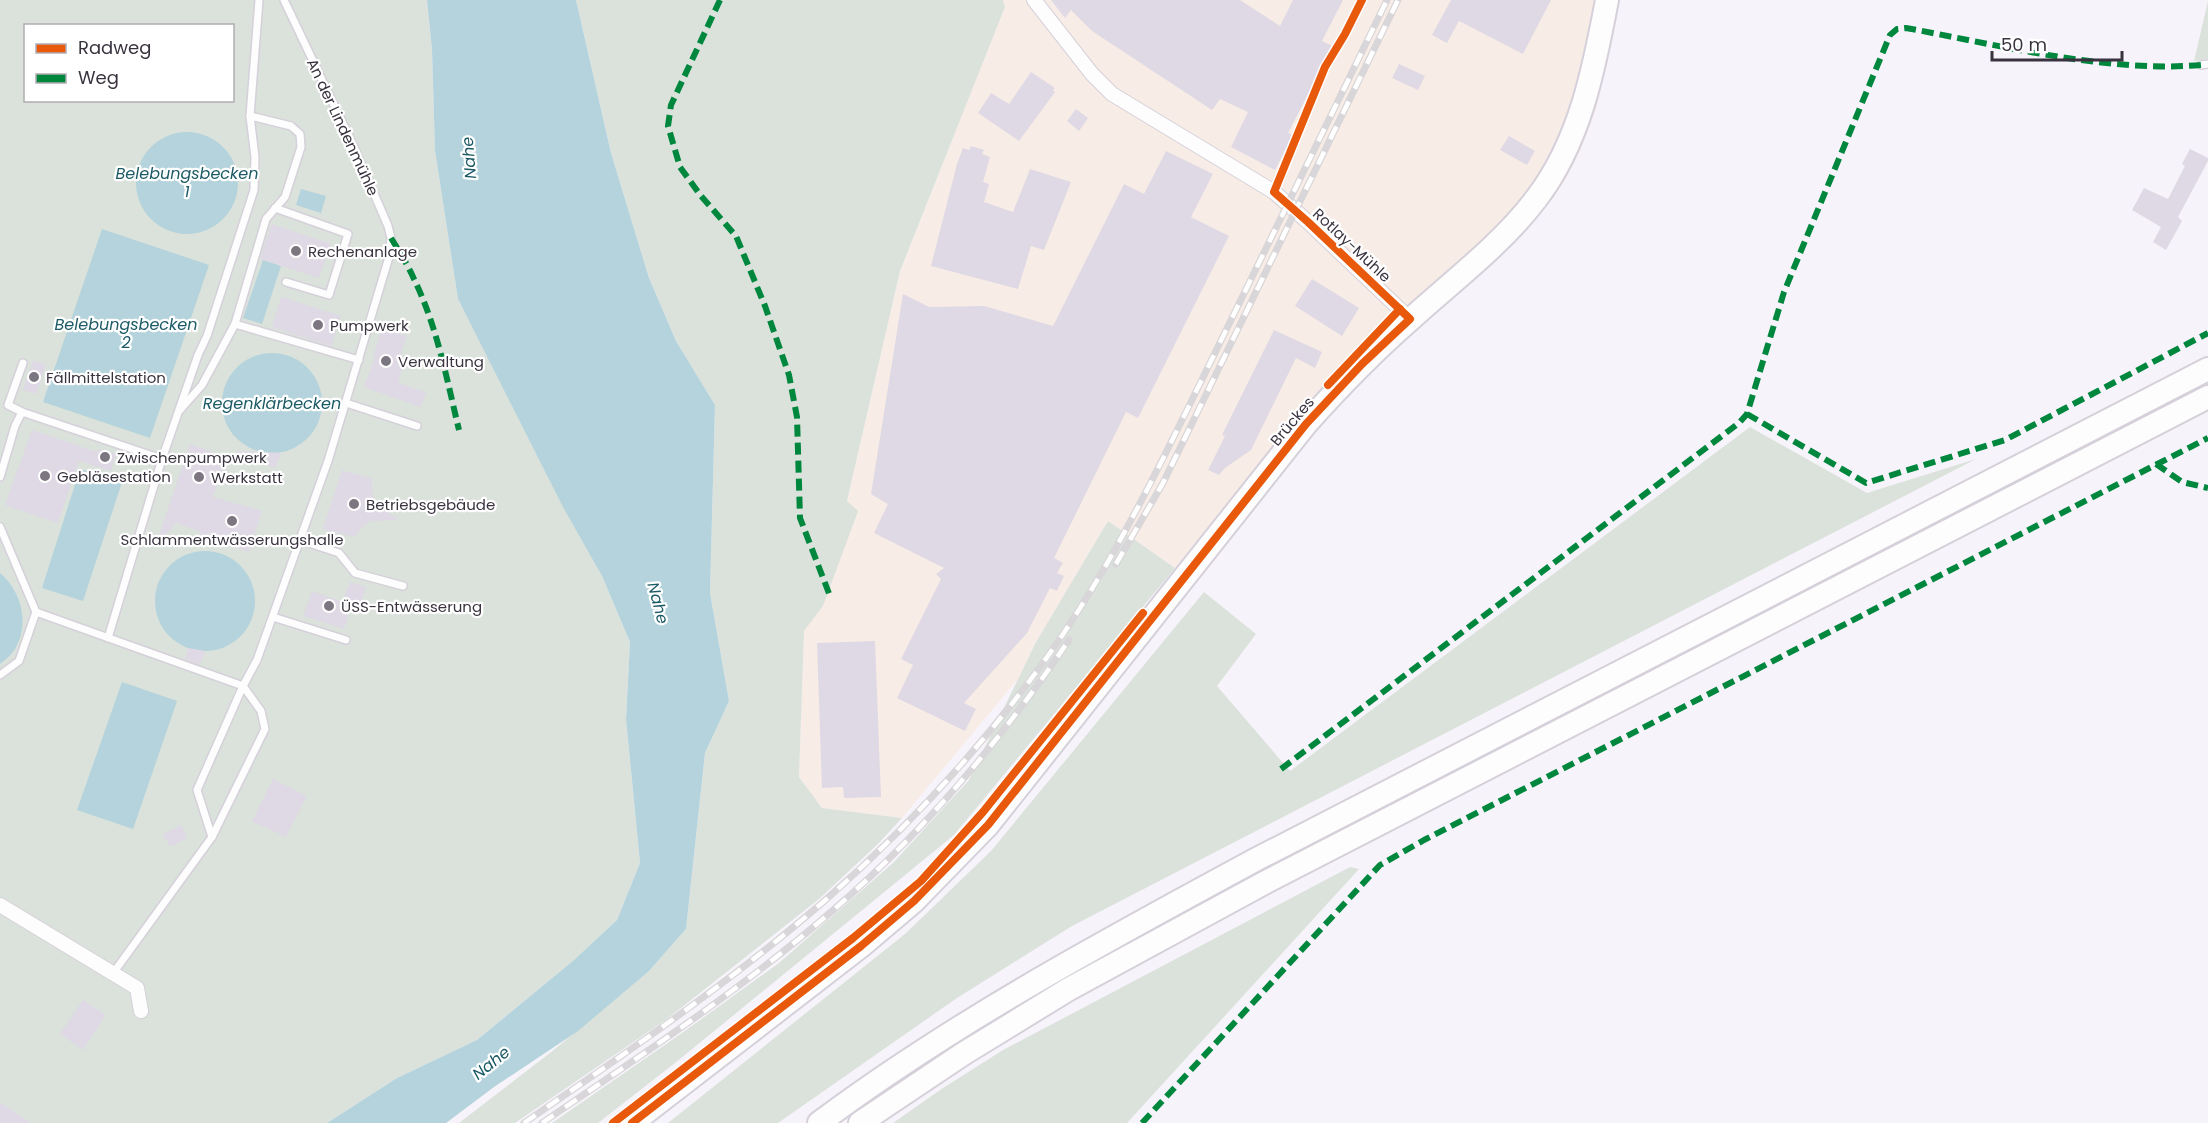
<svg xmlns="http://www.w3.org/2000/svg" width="2208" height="1123" font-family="Poppins,sans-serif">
<rect width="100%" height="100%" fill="#f7f3fa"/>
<!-- commercial -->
<polygon fill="#f8ece6" points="1003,0 1619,0 1596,109 1581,149 1564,182 1539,213 1516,239 1466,286 1392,350 1323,422 1197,583 1108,521 1036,642 1018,679 902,818 822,808 799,777 804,631 823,606 900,271 1005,7"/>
<!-- green -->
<g fill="#dae2db" fill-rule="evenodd">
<path d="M0 0H427L432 50 435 151 458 299 602 576 630 642 626 719 640 863 617 920 574 960 477 1040 397 1078 327 1123H0ZM26 26H232V100H26Z"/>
<polygon points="576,0 1003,0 1005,7 900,271 847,501 858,511 823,606 804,631 799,777 822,808 902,818 878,844 819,899 667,1019 515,1123 459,1123 550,1053 649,971 686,929 705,753 729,701 710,593 715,405 676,341 649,278 611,153"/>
<polygon points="2208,1 2208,59 2194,61"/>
<polygon points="1750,427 1867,493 1976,459 1072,926 957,998 778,1123 668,1123 905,934 991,851 1204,592 1256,634 1217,686 1290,771"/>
<polygon points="1108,521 1175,568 954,835 680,1059 598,1123 552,1123 682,1033 779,963 894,862 969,780 1036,642"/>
<polygon points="1350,867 1359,869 1127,1123 893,1123 940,1090 1003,1050"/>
</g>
<!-- water -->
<g fill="#b4d3dc">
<polygon points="427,0 576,0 611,153 649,278 676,341 715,405 710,593 729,701 705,753 686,929 649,971 578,1031 494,1087 446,1123 327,1123 397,1078 477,1040 574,960 617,920 640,863 626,719 630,642 602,576 563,507 458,299 435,151 432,50"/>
<circle cx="187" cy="183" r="51"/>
<polygon points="301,189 326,196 321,213 296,205"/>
<polygon points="102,229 209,265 150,438 43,402"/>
<polygon points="263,260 281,266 262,324 243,318"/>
<circle cx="272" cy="403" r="50"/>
<polygon points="80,469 122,482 83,601 42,588"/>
<circle cx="205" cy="601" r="50"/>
<path d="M0 573C27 596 33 642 0 664Z"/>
<polygon points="122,682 177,701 133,829 77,810"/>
</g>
<!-- building -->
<g fill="#ded9e4">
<polygon points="1051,0 1240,0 1280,26 1293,0 1343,0 1322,41 1333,46 1288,133 1293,135 1275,170 1231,147 1248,112 1220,99 1212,110 1092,31 1071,10 1065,18"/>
<polygon points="1451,0 1551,0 1523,54 1459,21 1447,43 1432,35"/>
<polygon points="1399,64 1425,76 1418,90 1392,78"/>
<polygon points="1031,72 1055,88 1053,90 1055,92 1019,141 978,113 991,93 1009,104"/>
<polygon points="1076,109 1088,118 1079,131 1067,121"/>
<polygon points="1509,136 1535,151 1527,165 1500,150"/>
<polygon points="971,146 984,150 982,154 990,157 983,182 989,184 984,202 1013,212 1030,169 1071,182 1044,250 1031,246 1018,289 931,266 957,164 963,148 969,150"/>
<polygon points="2190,149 2208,158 2208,161 2178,217 2182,221 2166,250 2153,242 2161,227 2132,210 2144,188 2168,199 2185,166 2182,164"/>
<polygon points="1166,151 1213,174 1191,217 1229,236 1138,418 1126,412 1054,558 1063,563 1057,573 1064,576 1057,591 1050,588 1027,633 964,703 976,709 965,731 897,698 913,665 901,659 941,579 936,574 944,568 874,533 888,504 871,494 903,294 929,307 984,306 1053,326 1124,184 1144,194"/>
<polygon points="272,224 331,244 319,278 260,259"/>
<polygon points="1312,279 1359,308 1342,336 1295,306"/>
<polygon points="281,297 341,316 331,346 272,327"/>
<polygon points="382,329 407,336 397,364 403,366 398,383 426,392 421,407 364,387 375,357 373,356"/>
<polygon points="1274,330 1322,352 1315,368 1296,358 1251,450 1225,468 1219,475 1208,470 1225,436 1222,435"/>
<polygon points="33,360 46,365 36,394 23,390"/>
<polygon points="32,430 97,452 98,449 116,454 111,471 79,461 58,523 5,505"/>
<polygon points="190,444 227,457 213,497 262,511 249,552 200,538 201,532 176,523 155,547"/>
<polygon points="237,451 281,453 275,468 237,456"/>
<polygon points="342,470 372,479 372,491 376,502 398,520 371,521 363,526 354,537 323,529"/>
<polygon points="350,582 366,587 359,607 343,601"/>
<polygon points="312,591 352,605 344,629 303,616"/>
<polygon points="875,641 881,797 844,798 843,787 822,788 817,643"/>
<polygon points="188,648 205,651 200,665 185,659"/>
<polygon points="273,779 307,796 286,837 252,821"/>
<polygon points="181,825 187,838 170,847 163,834"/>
<polygon points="83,1000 106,1015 83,1050 60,1034"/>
<polygon points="0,1102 31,1123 0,1123"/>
</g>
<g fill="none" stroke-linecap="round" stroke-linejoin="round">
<defs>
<g id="service">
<polyline points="2201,65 2208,64"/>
<polyline points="275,208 348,234 329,295 286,282"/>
<polyline points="235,324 266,219 285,197 301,147 300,134 291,126 250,116"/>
<polyline points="346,403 417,426"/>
<polyline points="180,410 202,385 235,324 359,360"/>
<polyline points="22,412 8,405 23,363"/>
<polyline points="0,477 15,426 22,412 162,459"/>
<polyline points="0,527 36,612 243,686 261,711 265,729 212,837 114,972"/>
<polyline points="300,540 339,553 355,573 403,586"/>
<polyline points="273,617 346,640"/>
<polyline points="108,638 162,459 198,355 207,336 254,190 255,157 250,116 259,0"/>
<polyline points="0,675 19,661 36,612"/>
<polyline points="212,837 197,790 243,686 257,660 328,461 389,257 391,238 388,226 353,145 284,0"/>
</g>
<g id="minor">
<polyline points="1034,0 1092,74 1112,94 1274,192 1308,222 1410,319"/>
<polyline points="0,905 137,988 141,1011"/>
</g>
<path id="primary" d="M632 1123 861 946 914 901 988 825 1306 424C1339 387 1374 351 1412 318 1454 280 1502 244 1536 199 1580 142 1594 69 1607 0"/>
<g id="trunk">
<path d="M819 1123C954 1022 1107 940 1255 860L2208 369"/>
<polyline points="860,1123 963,1054 1069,989 1266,882 2208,397"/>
</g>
</defs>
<!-- service casing -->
<use href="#service" stroke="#d5d0d9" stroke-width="10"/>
<!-- minor casing -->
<use href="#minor" stroke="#d5d0d9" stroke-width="16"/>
<!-- primary casing -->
<use href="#primary" stroke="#d5d0d9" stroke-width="26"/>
<!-- trunk casing -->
<use href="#trunk" stroke="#d5d0d9" stroke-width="26"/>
<!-- service -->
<use href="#service" stroke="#fefdfe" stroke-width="7"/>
<!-- minor -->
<use href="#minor" stroke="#fefdfe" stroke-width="14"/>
<!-- primary -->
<use href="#primary" stroke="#fefdfe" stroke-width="22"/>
<!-- trunk -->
<use href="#trunk" stroke="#fefdfe" stroke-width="22"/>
<defs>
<g id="rail">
<polyline points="1116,564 1163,483 1398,0"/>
<path d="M524 1123C626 1053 728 984 822 903 900 835 972 758 1034 675 1107 578 1159 467 1212 359 1270 240 1329 120 1387 0"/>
<path d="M542 1123C640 1056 741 990 831 912 922 834 1002 739 1069 640"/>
</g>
</defs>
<!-- rail casing -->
<use href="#rail" stroke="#d8d6d9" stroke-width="7"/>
<!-- rail -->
<use href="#rail" stroke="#fff" stroke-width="4.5" stroke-dasharray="14" stroke-linecap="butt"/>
<!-- quiet -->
<g stroke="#00873e" stroke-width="6" stroke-dasharray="12 6" stroke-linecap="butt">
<polyline points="720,0 671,105 668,126 680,167 701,196 736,236 765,306 789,375 797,417 800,518 830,596"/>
<path d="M391 238C399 251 408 265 414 279 437 326 447 380 459 430"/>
<polyline points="1747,414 1866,483 2005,440 2208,333"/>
<polyline points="2156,464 2182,482 2208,488"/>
<path d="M1281 769 1739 423 1747 414 1784 292 1890 35 1897 29 1906 28C2000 45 2106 73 2201 65"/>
<polyline points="1142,1123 1380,865 1424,840 2208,438"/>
</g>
<defs>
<g id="cycleway">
<polyline points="1328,385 1400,309"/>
<polyline points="613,1123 853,938 921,881 983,812 1143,613"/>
<polyline points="632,1123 861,946 914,901 988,825 1306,424 1362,364 1410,319 1308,222 1274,192 1325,67 1345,34 1362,0"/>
</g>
</defs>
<!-- cycleway casing -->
<use href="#cycleway" stroke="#fff" stroke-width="11"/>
<!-- cycleway -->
<use href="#cycleway" stroke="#e8590c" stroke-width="8"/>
</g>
<!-- markers -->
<g fill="#7c7680" stroke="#fff" stroke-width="2">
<circle cx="296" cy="251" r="6"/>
<circle cx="318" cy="325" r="6"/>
<circle cx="386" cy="361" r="6"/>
<circle cx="34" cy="377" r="6"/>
<circle cx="105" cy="457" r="6"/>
<circle cx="45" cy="476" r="6"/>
<circle cx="199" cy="477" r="6"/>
<circle cx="354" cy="504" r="6"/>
<circle cx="232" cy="521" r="6"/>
<circle cx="329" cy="606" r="6"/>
</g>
<g text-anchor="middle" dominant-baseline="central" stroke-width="4.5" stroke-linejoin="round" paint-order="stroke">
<!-- street labels -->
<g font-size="15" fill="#3a333f" stroke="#fff">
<text transform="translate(343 127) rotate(65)">An der Lindenmühle</text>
<text transform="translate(1352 245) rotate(43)">Rotlay-Mühle</text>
<text transform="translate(1292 421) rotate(-50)">Brückes</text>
</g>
<!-- poi labels -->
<g font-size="15" fill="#3a333f" stroke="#fff" text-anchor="start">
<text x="308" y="251">Rechenanlage</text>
<text x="330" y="325">Pumpwerk</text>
<text x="398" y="361">Verwaltung</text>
<text x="46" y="377">Fällmittelstation</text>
<text x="117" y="457">Zwischenpumpwerk</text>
<text x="57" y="476">Gebläsestation</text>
<text x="211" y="477">Werkstatt</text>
<text x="366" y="504">Betriebsgebäude</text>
<text x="232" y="539" text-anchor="middle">Schlammentwässerungshalle</text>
<text x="341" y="606">ÜSS-Entwässerung</text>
</g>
<!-- water labels -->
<g font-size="16" font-style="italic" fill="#1c5a65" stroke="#fff">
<text transform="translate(469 158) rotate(-95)">Nahe</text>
<text x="187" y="173">Belebungsbecken<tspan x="187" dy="18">1</tspan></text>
<text x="126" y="324">Belebungsbecken<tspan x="126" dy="18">2</tspan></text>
<text x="272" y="403">Regenklärbecken</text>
<text transform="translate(658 603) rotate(75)">Nahe</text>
<text transform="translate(491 1063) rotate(-39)">Nahe</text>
</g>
</g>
<!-- legend -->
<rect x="24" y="24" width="210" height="78" fill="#ffffff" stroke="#b0adb2" stroke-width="1.5"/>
<rect x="36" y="44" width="30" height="9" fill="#e8590c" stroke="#b0adb2" stroke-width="1.5"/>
<text x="78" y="54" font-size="18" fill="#3a333f">Radweg</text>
<rect x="36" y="74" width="30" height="9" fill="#00873e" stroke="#b0adb2" stroke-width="1.5"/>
<text x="78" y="84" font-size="18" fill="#3a333f">Weg</text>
<!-- scale -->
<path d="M1992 51v9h130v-9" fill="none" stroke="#3a333f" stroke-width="3"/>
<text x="2001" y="51" font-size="18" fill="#3a333f" stroke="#ffffff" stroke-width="4.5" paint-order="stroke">50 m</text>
</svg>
